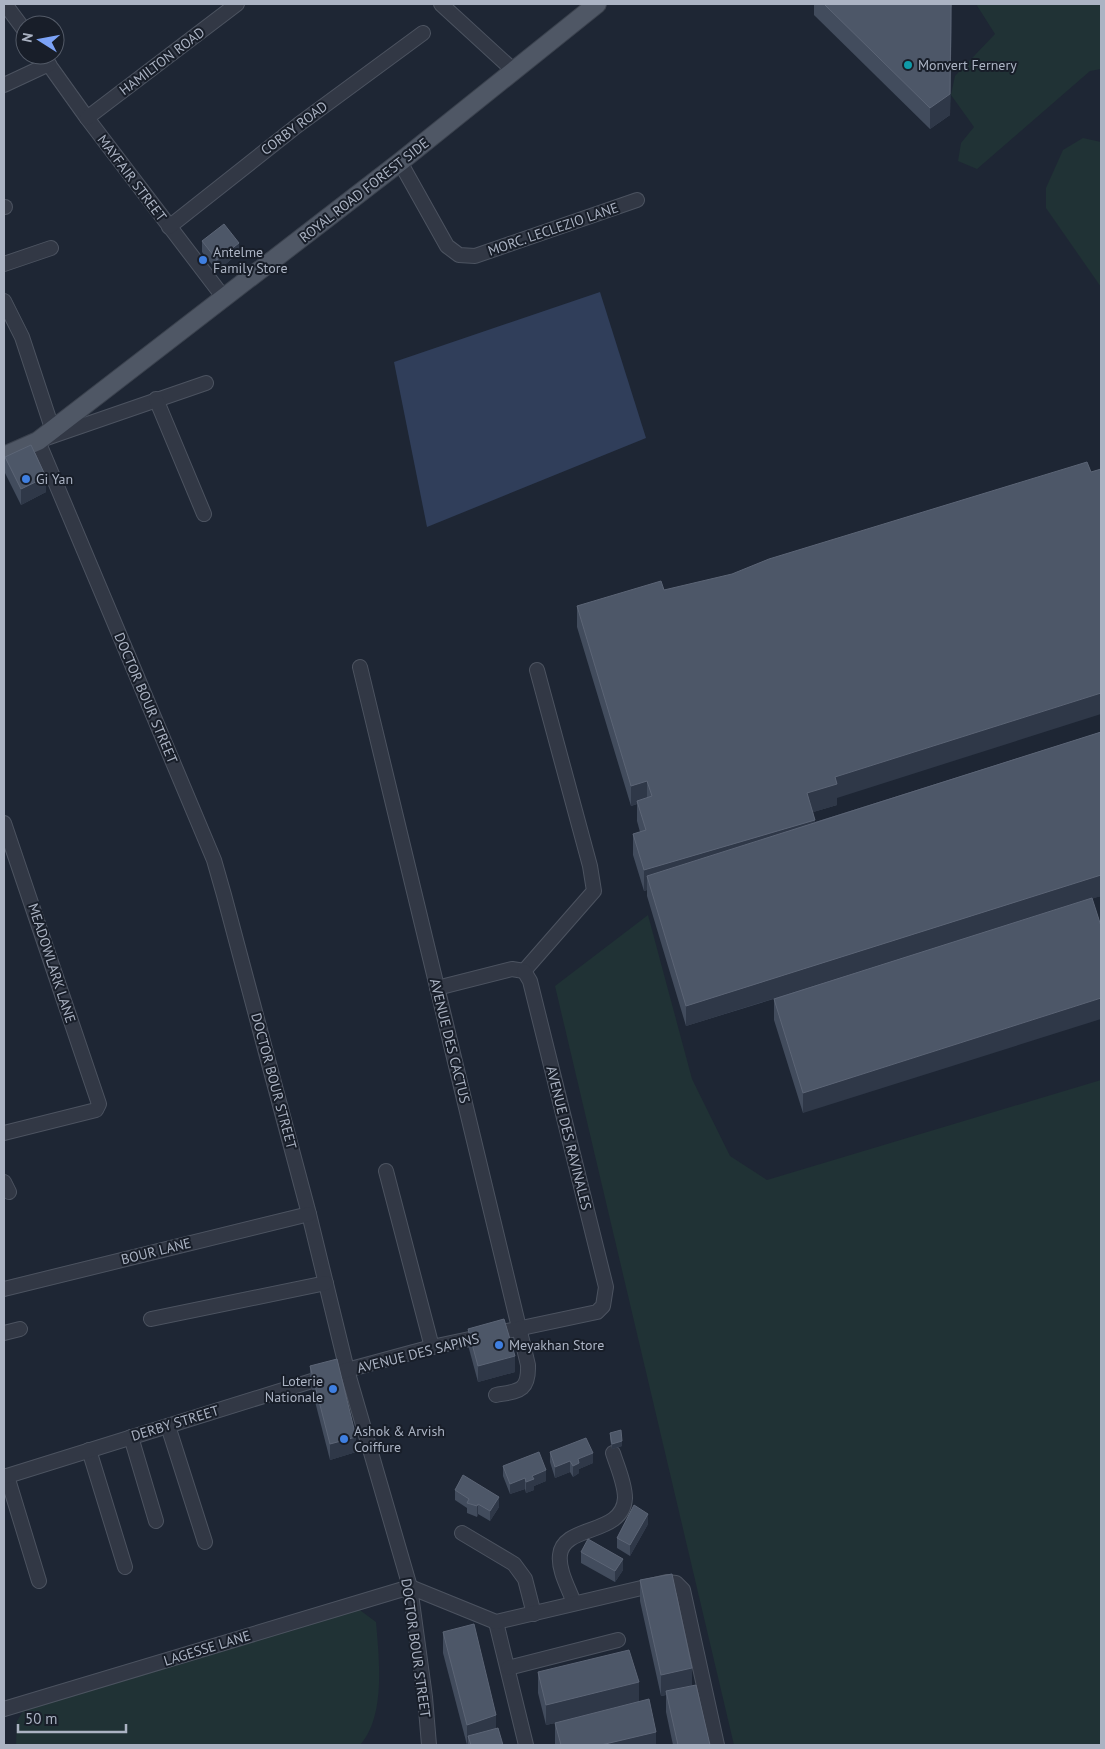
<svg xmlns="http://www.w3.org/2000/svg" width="1105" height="1749" font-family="'PT Sans',sans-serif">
<rect width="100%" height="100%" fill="#1e2634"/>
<!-- green -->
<g fill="#203235">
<polygon points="976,4 1101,4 1101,69 1090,71 977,169 958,161 961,143 974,127 951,95 955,76 995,34"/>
<polygon points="1083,138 1101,142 1101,287 1046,208 1046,188 1063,150"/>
<polygon points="648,915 692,1079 730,1156 767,1180 1101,1080 1101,1745 734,1745 555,986"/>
<path d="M333 1608H357L376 1622C379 1658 386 1716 360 1745H16L17 1721 28 1703 224 1637 292 1631Z"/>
</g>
<!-- water -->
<polygon fill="#303e5a" points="600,292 646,438 427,527 394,362"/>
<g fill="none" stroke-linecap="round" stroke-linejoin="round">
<defs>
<g id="minor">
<polyline points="5,4 25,31"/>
<polyline points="441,4 513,70"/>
<polyline points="42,55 87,118 224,298"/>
<polyline points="4,85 49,64"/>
<polyline points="87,118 237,4"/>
<polyline points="400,162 447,246 459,255 475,256 637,200"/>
<polyline points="4,207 5,207"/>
<polyline points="169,227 298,125 423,33"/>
<polyline points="4,264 51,248"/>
<polyline points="4,301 22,337 52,428"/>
<polyline points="206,383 38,441 214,860 224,895 309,1214 347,1370 410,1587 425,1697 429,1745"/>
<polyline points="156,399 204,514"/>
<path d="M360 667 528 1365C529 1392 518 1391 496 1395"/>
<polyline points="4,823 99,1104 96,1110 4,1133"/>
<polyline points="524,971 594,891 590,866 537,670"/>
<polyline points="437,988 512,969 524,971"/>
<polyline points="386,1171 432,1347"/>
<polyline points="4,1182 9,1192"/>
<polyline points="4,1289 309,1214"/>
<polyline points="151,1319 326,1283"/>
<polyline points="4,1333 20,1329"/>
<polyline points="168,1426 205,1542"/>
<polyline points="131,1437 156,1521"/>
<polyline points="89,1450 125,1567"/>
<polyline points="7,1476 39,1581"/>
<polyline points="4,1477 347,1370 432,1347 597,1312 603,1306 606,1287 530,981 524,971"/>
<polyline points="462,1533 514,1564 525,1579 534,1614"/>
<path d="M574 1603C569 1589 558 1570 560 1555 563 1524 623 1536 625 1498 625 1483 617 1466 613 1453"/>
<polyline points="496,1622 526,1745"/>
<polyline points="508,1668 618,1640"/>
<polyline points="4,1709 410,1587 496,1622 667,1582 676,1583 683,1590 717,1745"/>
</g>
<polyline id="major" points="4,456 38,441 400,162 597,4"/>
</defs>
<!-- minor casing -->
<use href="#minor" stroke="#4c5360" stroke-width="16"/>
<!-- major casing -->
<use href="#major" stroke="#3b424e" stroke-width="20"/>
<!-- minor -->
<use href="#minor" stroke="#323845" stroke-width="14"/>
<!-- major -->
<use href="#major" stroke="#4f5765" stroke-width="18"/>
</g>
<!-- wall -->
<g fill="#424c5d">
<polygon points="814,4 952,4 950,115 930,129 814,15"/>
<polygon points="202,241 239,253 217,271 202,252"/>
<polygon points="5,457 46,492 21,505 5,473"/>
<polygon points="664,590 837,798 837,805 813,812 815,822 1101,732 1101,896 1093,898 803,1113 774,1020 774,999 796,992 686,1026 647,896 647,890 644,891 633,855 633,834 640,832 637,821 637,804 631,806 577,627 577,606"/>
<polygon points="468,1329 515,1372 478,1382 468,1345"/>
<polygon points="310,1366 356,1452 330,1460 310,1382"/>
<polygon points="610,1433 622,1446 612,1449 610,1439"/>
<polygon points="550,1452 593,1463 579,1469 579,1473 573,1477 570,1472 555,1478 550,1462"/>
<polygon points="503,1466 546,1481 534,1486 534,1490 526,1493 525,1489 510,1494 503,1476"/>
<polygon points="455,1490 499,1507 490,1521 478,1514 477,1517 467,1513 467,1508 455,1500"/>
<polygon points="648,1524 630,1556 617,1548 617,1538"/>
<polygon points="581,1552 623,1570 615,1582 581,1563"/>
<polygon points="640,1580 692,1685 710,1745 673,1745 666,1712 666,1695 661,1696 640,1601"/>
<polygon points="443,1632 496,1728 503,1745 467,1745 443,1653"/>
<polygon points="538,1672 639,1701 656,1745 555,1745 555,1723 546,1725 538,1693"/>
</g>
<!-- shaded-wall -->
<g fill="#2f3848">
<polygon points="952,4 950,115 930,129 930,108"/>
<polygon points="239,243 239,253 217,271 217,260"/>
<polygon points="46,477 46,492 21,505 21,489"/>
<polygon points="1101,693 1101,714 837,798 837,805 807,814 807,793 835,777"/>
<polygon points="647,781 647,801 637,801 637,804 631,806 631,786"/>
<polygon points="815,820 815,840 647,876 647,890 644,891 644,870"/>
<polygon points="1101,875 1101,896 686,1026 686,1006"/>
<polygon points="1101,998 1101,1019 803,1113 803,1093"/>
<polygon points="515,1356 515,1372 478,1382 478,1366"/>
<polygon points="356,1437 356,1452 330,1460 330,1444"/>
<polygon points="622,1441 622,1446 612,1449 612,1444"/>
<polygon points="593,1453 593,1463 579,1469 579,1473 573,1477 573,1466 578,1459"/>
<polygon points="570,1461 570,1472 555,1478 555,1467"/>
<polygon points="546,1470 546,1481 534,1486 534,1490 526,1493 526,1482 532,1476"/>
<polygon points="525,1478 525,1489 510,1494 510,1484"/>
<polygon points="499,1497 499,1507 490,1521 490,1511"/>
<polygon points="478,1504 478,1514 477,1517 477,1506"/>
<polygon points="648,1514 648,1524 630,1556 630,1545"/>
<polygon points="623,1559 623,1570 615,1582 615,1571"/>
<polygon points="692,1668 692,1689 666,1691 666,1695 661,1696 661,1675"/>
<polygon points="639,1682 639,1703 546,1725 546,1705"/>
<polygon points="496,1715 496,1736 468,1736 468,1745 467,1745 467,1725"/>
<polygon points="656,1732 656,1745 601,1745"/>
</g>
<!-- building -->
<g fill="#4d5768" stroke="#5c6576">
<polygon points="824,4 951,4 950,94 930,108"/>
<polygon points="224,224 239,243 217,260 202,241"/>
<polygon points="31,445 46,477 21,489 5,457"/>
<polygon points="1087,462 1091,472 1101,469 1101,693 835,777 837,784 807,793 815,820 644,870 633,834 646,830 637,801 652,796 647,781 631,786 577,606 661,581 664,590 732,574 769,559"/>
<polygon points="1101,732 1101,875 686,1006 647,876"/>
<polygon points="1092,898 1101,926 1101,998 803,1093 774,999"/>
<polygon points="504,1319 515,1356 478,1366 468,1329"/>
<polygon points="337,1359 356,1437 330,1444 310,1366"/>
<polygon points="621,1430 622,1441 612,1444 610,1433"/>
<polygon points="586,1438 593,1453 578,1459 579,1463 573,1466 570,1461 555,1467 550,1452"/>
<polygon points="539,1452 546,1470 532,1476 534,1479 526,1482 525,1478 510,1484 503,1466"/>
<polygon points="463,1475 499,1497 490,1511 478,1504 477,1506 467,1503 469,1499 455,1490"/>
<polygon points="634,1505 648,1514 630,1545 617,1538"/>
<polygon points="588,1539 623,1559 615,1571 581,1552"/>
<polygon points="672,1574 692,1668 661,1675 640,1580"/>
<polygon points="474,1624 496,1715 467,1725 443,1632"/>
<polygon points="629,1650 639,1682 546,1705 538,1672"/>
<polygon points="696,1685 710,1745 678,1745 666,1691"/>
<polygon points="649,1699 656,1732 601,1745 561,1745 555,1723"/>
<polygon points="498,1728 503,1745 471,1745 468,1736"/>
</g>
<!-- markers -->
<circle fill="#0f9aa8" stroke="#181e29" stroke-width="2" cx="908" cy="65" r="5"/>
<g fill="#3f7fe0" stroke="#181e29" stroke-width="2">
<circle cx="203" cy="260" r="5"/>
<circle cx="26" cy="479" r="5"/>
<circle cx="499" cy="1345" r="5"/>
<circle cx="333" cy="1389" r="5"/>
<circle cx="344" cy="1439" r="5"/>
</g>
<g text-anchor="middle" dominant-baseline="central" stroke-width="4" stroke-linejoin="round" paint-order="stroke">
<!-- street labels -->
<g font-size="14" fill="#abb3c3" stroke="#181e29">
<text transform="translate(162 61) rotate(-37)">HAMILTON ROAD</text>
<text transform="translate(294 128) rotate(-37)">CORBY ROAD</text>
<text transform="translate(132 178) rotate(53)">MAYFAIR STREET</text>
<text transform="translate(364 190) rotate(-38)">ROYAL ROAD FOREST SIDE</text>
<text transform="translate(553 229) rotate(-19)">MORC. LECLEZIO LANE</text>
<text transform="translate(146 698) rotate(67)">DOCTOR BOUR STREET</text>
<text transform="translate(52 963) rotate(72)">MEADOWLARK LANE</text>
<text transform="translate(450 1041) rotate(76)">AVENUE DES CACTUS</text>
<text transform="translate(274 1081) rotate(75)">DOCTOR BOUR STREET</text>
<text transform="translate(569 1138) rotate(76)">AVENUE DES RAVINALES</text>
<text transform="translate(156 1251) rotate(-14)">BOUR LANE</text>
<text transform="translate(418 1353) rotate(-14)">AVENUE DES SAPINS</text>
<text transform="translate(175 1423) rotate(-17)">DERBY STREET</text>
<text transform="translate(207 1648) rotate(-17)">LAGESSE LANE</text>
<text transform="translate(416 1648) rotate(82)">DOCTOR BOUR STREET</text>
</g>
<!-- poi labels -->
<g font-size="14" fill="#abb3c3" stroke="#181e29" text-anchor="start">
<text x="918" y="65">Monvert Fernery</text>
<text x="213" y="252">Antelme<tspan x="213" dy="16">Family Store</tspan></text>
<text x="36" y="479">Gi Yan</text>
<text x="509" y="1345">Meyakhan Store</text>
<text x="323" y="1381" text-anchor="end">Loterie<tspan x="323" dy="16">Nationale</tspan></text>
<text x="354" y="1431">Ashok &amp; Arvish<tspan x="354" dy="16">Coiffure</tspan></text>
</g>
</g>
<!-- border -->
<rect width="1105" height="1749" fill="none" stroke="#abb3c3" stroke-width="10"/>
<!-- north arrow -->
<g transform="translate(40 40) rotate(281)"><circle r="24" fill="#181e29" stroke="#535a67"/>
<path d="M0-4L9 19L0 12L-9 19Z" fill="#7ca3f7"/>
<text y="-8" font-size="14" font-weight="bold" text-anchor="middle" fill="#abb3c3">N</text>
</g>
<!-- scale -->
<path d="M18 1724v8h108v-8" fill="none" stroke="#abb3c3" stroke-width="2.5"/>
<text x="25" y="1724" font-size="15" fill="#abb3c3" stroke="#181e29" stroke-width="4" paint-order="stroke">50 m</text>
</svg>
